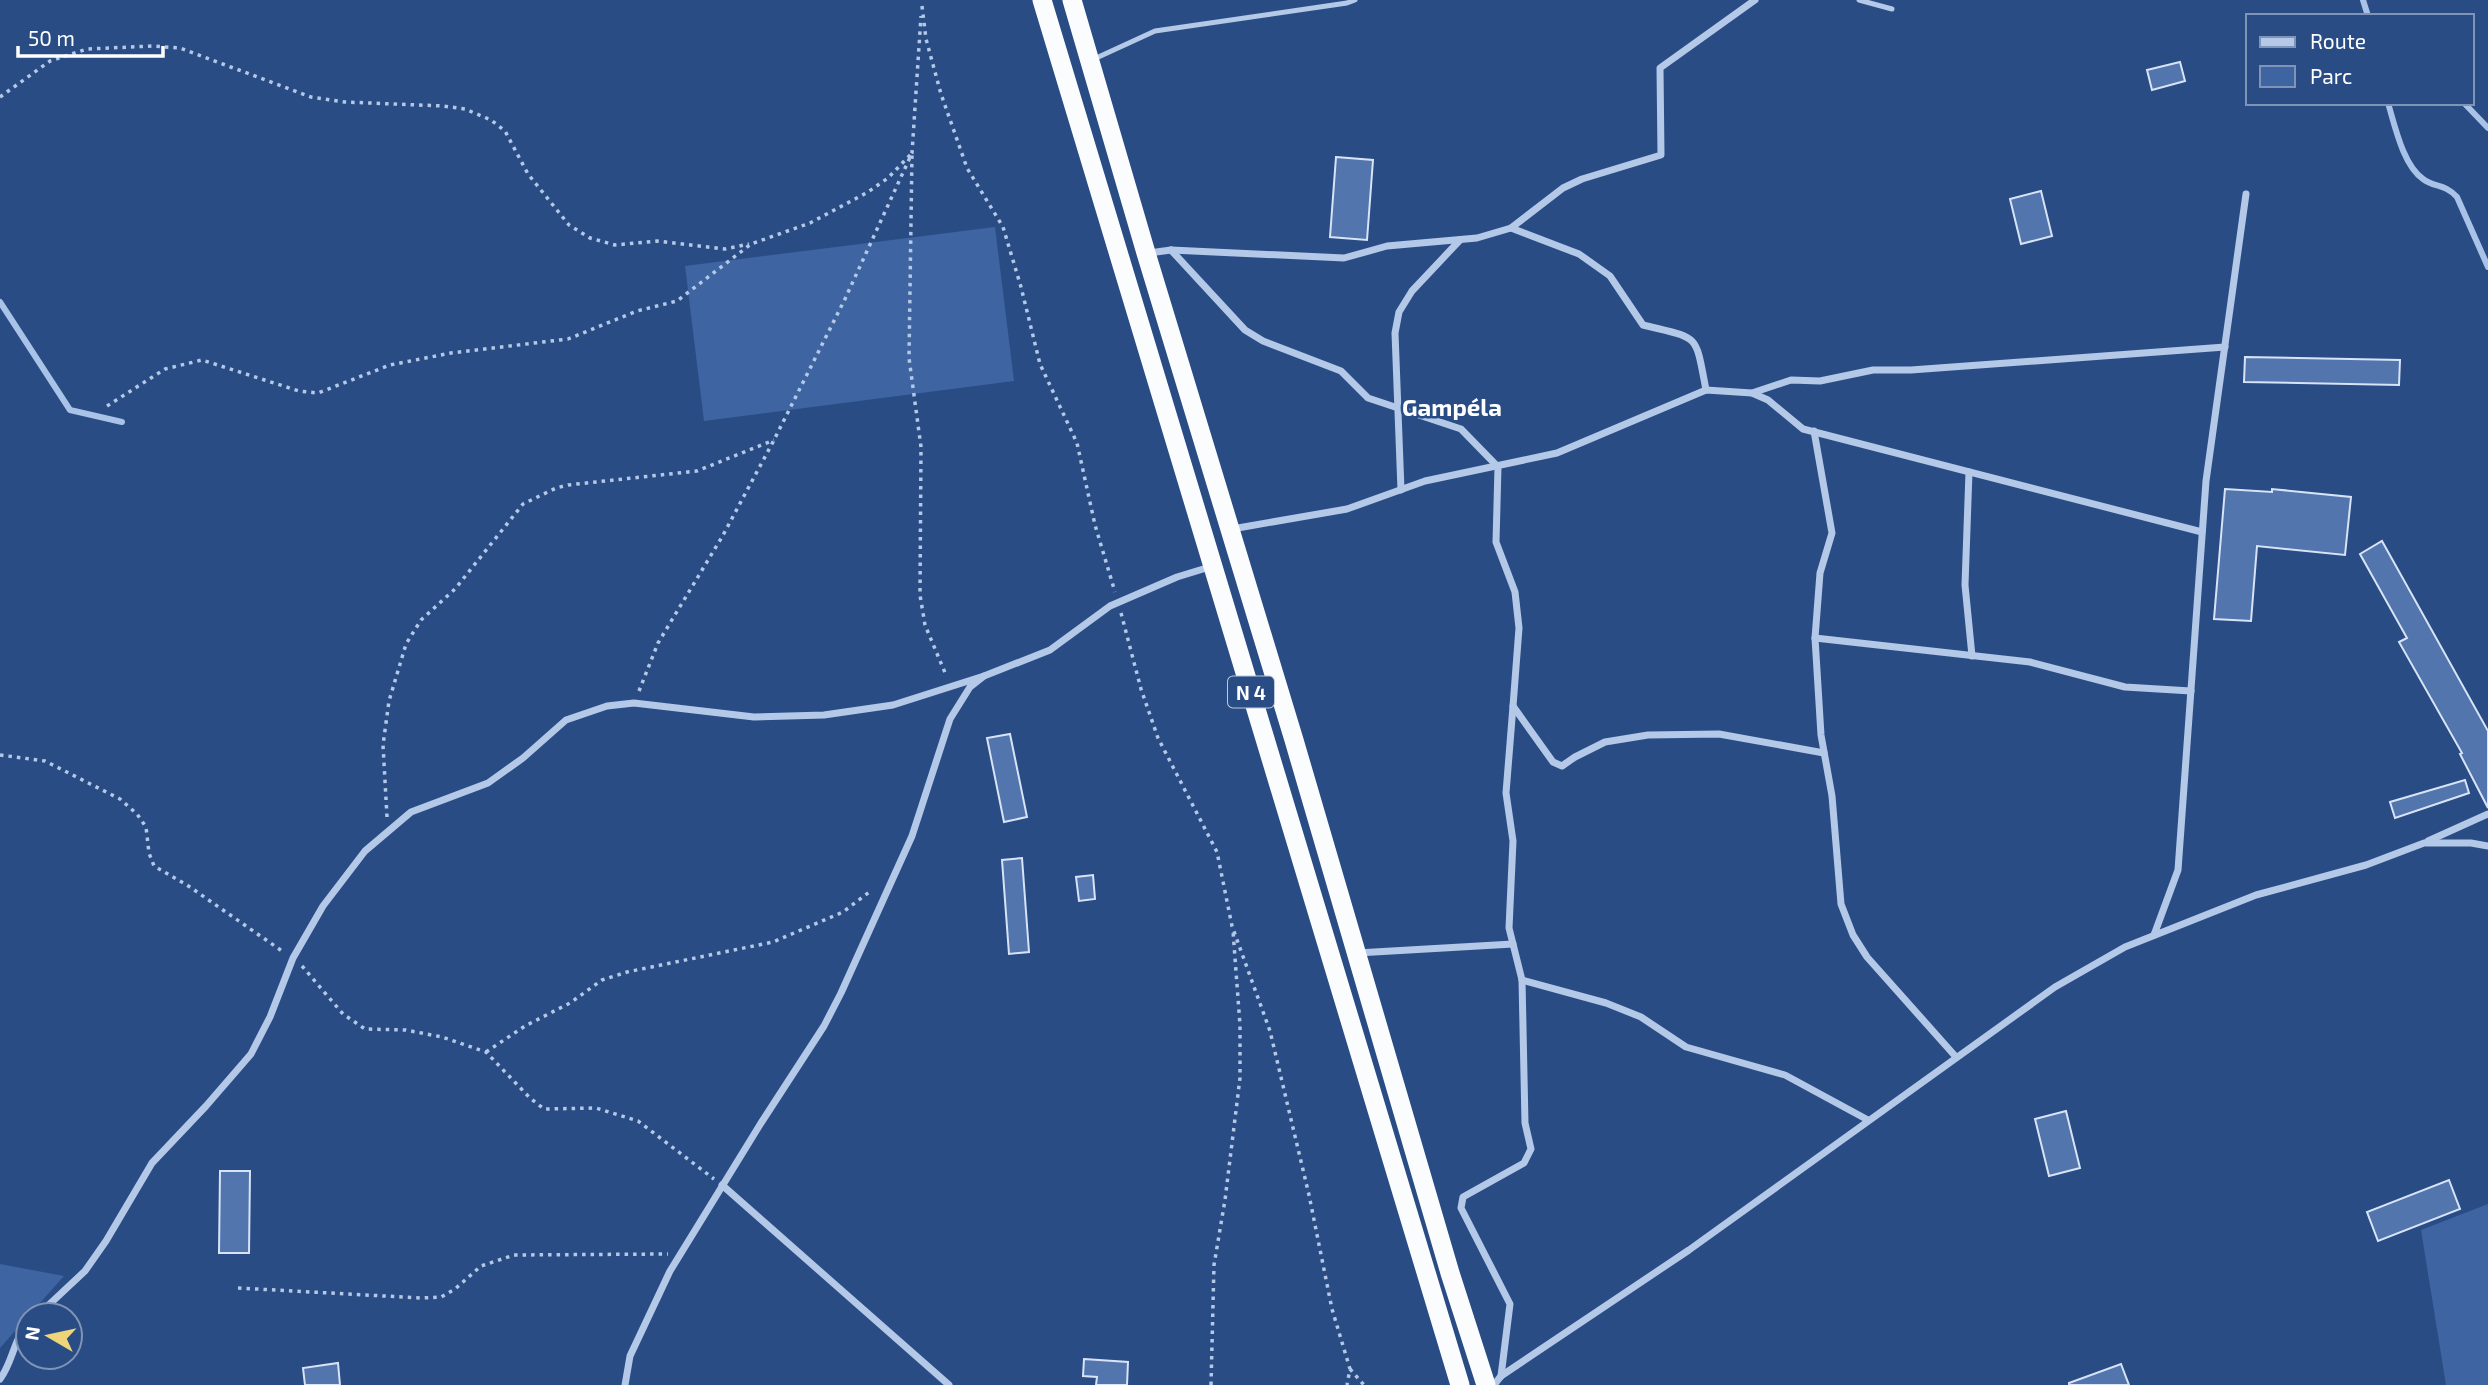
<svg xmlns="http://www.w3.org/2000/svg" width="2488" height="1385" font-family="'Exo 2',sans-serif">
<rect width="100%" height="100%" fill="#294c85"/>
<!-- green -->
<g fill="#3e65a1">
<polygon points="995,227 1014,381 704,421 685,266"/>
<polygon points="2488,1204 2488,1385 2446,1385 2421,1230"/>
<polygon points="0,1264 64,1276 0,1348"/>
</g>
<g fill="none" stroke-linecap="round" stroke-linejoin="round">
<!-- stream -->
<g stroke="#a9c2e7" stroke-width="6">
<polyline points="2363,0 2368,16"/>
<path d="M2388 103C2395 126 2403 165 2423 179 2435 188 2444 183 2457 197L2488 267"/>
<polyline points="2464,103 2488,128"/>
<polyline points="0,302 70,410 122,422"/>
</g>
</g>
<!-- building -->
<g fill="#5275ad" stroke="#d8e3f6" stroke-width="2">
<polygon points="2180,62 2185,81 2152,90 2147,70"/>
<polygon points="1336,157 1373,160 1367,240 1330,237"/>
<polygon points="2041,191 2052,236 2021,244 2010,199"/>
<polygon points="2245,357 2400,360 2399,385 2244,382"/>
<polygon points="2225,489 2272,492 2272,489 2351,497 2345,555 2257,546 2251,621 2214,619"/>
<polygon points="2382,541 2488,731 2488,808 2460,754 2462,753 2399,642 2407,638 2360,554"/>
<polygon points="1010,734 1027,817 1004,822 987,738"/>
<polygon points="2465,780 2469,793 2395,818 2390,802"/>
<polygon points="1022,858 1029,952 1009,954 1002,860"/>
<polygon points="1093,875 1095,899 1079,901 1076,877"/>
<polygon points="2066,1111 2080,1168 2049,1176 2035,1119"/>
<polygon points="220,1171 250,1171 249,1253 219,1253"/>
<polygon points="2449,1180 2460,1209 2378,1241 2367,1212"/>
<polygon points="1084,1359 1128,1362 1127,1385 1096,1385 1097,1377 1083,1376"/>
<polygon points="338,1363 340,1385 305,1385 303,1368"/>
<polygon points="2121,1364 2129,1385 2069,1385 2069,1383"/>
</g>
<g fill="none" stroke-linecap="round" stroke-linejoin="round">
<!-- path -->
<g stroke="#b4c8e7" stroke-width="3.5" stroke-dasharray="3.5 5" stroke-linecap="butt">
<polyline points="922,6 926,39 941,94 967,168 1003,227 1021,287 1040,364 1077,443 1095,525 1115,592"/>
<polyline points="0,97 50,61 87,49 153,46 180,48 311,97 345,102 443,106 465,109 491,120 505,131 528,174 569,225 590,238 615,245 657,241 725,249 749,244"/>
<polyline points="107,406 165,369 202,360 299,391 318,393 390,365 451,353 568,339 637,311 677,301 751,244 810,223 868,192 888,178 912,153 909,358 921,447 920,595 925,625 946,675"/>
<polyline points="1121,613 1141,689 1158,738 1217,852 1232,926 1270,1031 1309,1195 1332,1309 1350,1369 1347,1385"/>
<polyline points="639,691 658,643 722,537 774,440 845,299 912,153 921,16"/>
<polyline points="0,755 45,761 120,799 137,814 146,827 149,853 154,866 187,885 282,951"/>
<polyline points="387,817 383,745 389,701 406,644 421,620 455,589 523,504 556,488 568,485 697,471 774,440"/>
<polyline points="302,966 343,1014 365,1029 406,1030 442,1037 486,1052 530,1098 544,1109 596,1108 638,1121 714,1179"/>
<polyline points="486,1052 525,1026 570,1003 602,980 627,972 773,942 843,912 872,890"/>
<polyline points="238,1288 421,1298 441,1297 455,1289 481,1266 514,1255 668,1254"/>
<polyline points="1350,1369 1364,1385"/>
<polyline points="1211,1385 1214,1265 1225,1200 1240,1078 1240,1025 1233,931"/>
</g>
<!-- service -->
<g stroke="#b4c8e7" stroke-width="5">
<polyline points="1859,0 1892,9"/>
<polyline points="1094,59 1155,31 1347,3 1355,0"/>
</g>
<!-- minor -->
<g stroke="#b4c8e7" stroke-width="7">
<path d="M1511 228 1579 254 1610 276 1643 325C1700 339 1695 332 1706 390"/>
<polyline points="1171,250 1245,330 1263,341 1341,371 1368,398 1461,429 1498,467 1496,542 1515,592 1519,628 1513,706 1553,762 1562,766 1575,757 1605,742 1648,735 1719,734 1824,753"/>
<polyline points="1149,253 1171,250 1344,258 1387,246 1477,238 1511,228 1563,188 1582,179 1661,155 1660,68 1755,0"/>
<polyline points="1752,393 1791,380 1820,381 1873,370 1911,370 2225,347"/>
<polyline points="1814,431 1832,533 1820,573 1815,638 1821,735 1832,796 1841,904 1853,935 1867,957 1956,1057"/>
<polyline points="1969,472 1965,585 1972,656"/>
<polyline points="1401,490 1395,333 1399,312 1412,291 1460,240"/>
<polyline points="1232,529 1347,509 1425,481 1557,453 1706,390 1752,393 1768,400 1803,429 2202,532"/>
<polyline points="1815,638 2030,662 2125,687 2191,691"/>
<polyline points="2428,841 2488,814"/>
<polyline points="2154,935 2178,870 2206,481 2246,194"/>
<polyline points="1357,953 1513,944"/>
<polyline points="1522,980 1606,1003 1641,1017 1686,1047 1785,1075 1868,1120"/>
<polyline points="722,1185 949,1385"/>
<polyline points="38,1315 85,1271 106,1241 152,1163 206,1106 251,1054 270,1017 293,958 323,906 365,851 411,812 488,783 523,758 566,720 607,706 634,703 754,717 824,715 893,705 984,676"/>
<polyline points="1501,1376 1510,1304 1461,1208 1463,1197 1524,1163 1531,1149 1525,1123 1522,980 1509,928 1513,841 1506,793 1513,706"/>
<path d="M0 1379C13 1362 13 1340 28 1324"/>
<polyline points="625,1385 630,1356 670,1271 761,1123 824,1026 841,993 912,836 950,719 970,687 984,676 1050,650 1110,606 1177,577 1213,566"/>
<polyline points="1494,1385 1501,1376 1689,1250 2055,987 2125,947 2256,895 2366,865 2424,843 2471,843 2488,846"/>
</g>
<!-- trunk -->
<g stroke="#fafcfe" stroke-width="19">
<polyline points="1042,0 1460,1385"/>
<polyline points="1072,0 1146,253 1294,740 1450,1273 1486,1385"/>
</g>
</g>
<g text-anchor="middle" dominant-baseline="central" stroke-width="5" stroke-linejoin="round" paint-order="stroke">
<!-- shield labels -->
<rect fill="#294c85" stroke="#bfc9da" stroke-width="2" x="1228" y="676.5" width="46" height="31" rx="5"/>
<g font-size="19" font-weight="bold" fill="#fff">
<text x="1251" y="692">N 4</text>
</g>
<!-- quarter labels -->
<g font-size="24" font-weight="bold" fill="#fff" stroke="#294c85">
<text x="1452" y="406">Gampéla</text>
</g>
</g>
<!-- legend -->
<rect x="2246" y="14" width="228" height="91" fill="#294c85" stroke="#7f94b6" stroke-width="2"/>
<rect x="2260" y="37" width="35" height="10" fill="#b4c8e7" stroke="#7f94b6" stroke-width="2"/>
<text x="2310" y="49" font-size="21" fill="#ffffff">Route</text>
<rect x="2260" y="66" width="35" height="21" fill="#3e65a1" stroke="#7f94b6" stroke-width="2"/>
<text x="2310" y="84" font-size="21" fill="#ffffff">Parc</text>
<!-- north arrow -->
<g transform="translate(49 1336) rotate(279)"><circle r="33" fill="#294c85" stroke="#7f94b6" stroke-width="2"/>
<path d="M0-5L12 26L0 18L-12 26Z" fill="#eed47b"/>
<text y="-10" font-size="19" font-weight="bold" text-anchor="middle" fill="#ffffff">N</text>
</g>
<!-- scale -->
<path d="M18 46v10h145v-10" fill="none" stroke="#ffffff" stroke-width="3.5"/>
<text x="28" y="46" font-size="21" fill="#ffffff" stroke="#294c85" stroke-width="5" paint-order="stroke">50 m</text>
</svg>
